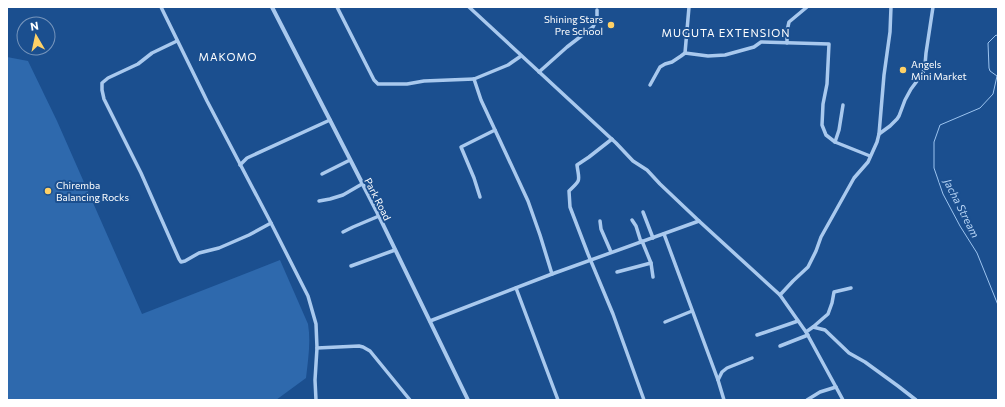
<svg xmlns="http://www.w3.org/2000/svg" width="1005" height="407" font-family="Commissioner,sans-serif">
<rect width="100%" height="100%" fill="#1b4f8f"/>
<!-- green -->
<path fill="#2e69ad" d="M7 57 28 61 57 121 142 314 280 260 308 324C311 342 308 360 306 378L276 400H7Z"/>
<g fill="none" stroke-linecap="round" stroke-linejoin="round">
<!-- stream -->
<polyline stroke="#9cc4f0" stroke-width="1" points="998,36 996,35 988,43 989,68 990,71 997,76 993,94 980,108 940,125 934,142 934,168 943,194 960,226 977,253 998,305"/>
<!-- minor -->
<g stroke="#a9c9ee" stroke-width="3.5">
<polyline points="161,7 207,101 271,223 308,296 316,324 317,348 315,380 316,400"/>
<polyline points="337,7 374,80 378,84 407,84 424,81 474,79 508,65 521,56"/>
<polyline points="469,7 616,143 633,161 647,170 660,184 699,221 780,295 806,332 843,400"/>
<polyline points="177,41 152,53 138,64 108,78 102,83 102,90 104,99 141,173 179,259 181,262 185,261 199,253 219,248 249,235 271,223"/>
<polyline points="787,43 787,31 789,22 807,7"/>
<polyline points="685,53 708,56 725,55 754,47 761,42 829,44 827,84 823,104 822,125 826,135 835,142 870,156"/>
<polyline points="539,72 567,47 593,27 597,18 597,10"/>
<polyline points="474,79 481,100 495,130 528,201 540,235 552,274"/>
<polyline points="650,85 660,67 665,64 672,62 681,56 685,53 689,7"/>
<polyline points="879,134 884,75 890,32 891,7"/>
<path d="M612 139 589 157 577 165C579 181 582 179 569 191L570 207 588 254 613 314 644 400"/>
<polyline points="835,142 839,130 843,105"/>
<polyline points="240,165 247,158 330,120"/>
<polyline points="322,174 350,160"/>
<polyline points="480,197 474,178 461,147 495,130"/>
<polyline points="319,201 330,199 343,195 362,184"/>
<polyline points="643,212 653,238"/>
<polyline points="632,220 636,226 641,242"/>
<polyline points="600,221 601,229 611,252"/>
<polyline points="343,232 353,227 379,216"/>
<polyline points="664,234 718,380 724,400"/>
<polyline points="642,241 651,263 653,277"/>
<polyline points="351,266 395,250"/>
<polyline points="617,272 651,263"/>
<polyline points="516,288 558,400"/>
<polyline points="780,295 793,281 808,267 816,251 821,237 854,178 868,162 877,142 879,134 890,126 897,119 899,116 905,100 911,89 923,73 925,65 926,53 933,7"/>
<polyline points="430,321 552,274 699,221"/>
<polyline points="665,322 692,311"/>
<polyline points="813,327 828,314 832,303 834,292 851,288"/>
<polyline points="806,332 813,327 825,330 849,353 865,362 898,386 916,400"/>
<polyline points="757,335 798,321"/>
<polyline points="780,346 808,335"/>
<polyline points="317,348 359,346 363,347 370,351 410,400"/>
<polyline points="718,380 722,372 727,368 752,358"/>
<polyline points="807,400 820,392 836,387"/>
</g>
<!-- tertiary -->
<polyline stroke="#a9c9ee" stroke-width="4" points="272,7 376,210 468,400"/>
</g>
<!-- markers -->
<g fill="#ffd166" stroke="#1b4f8f" stroke-width="1.5">
<circle cx="611" cy="25" r="4"/>
<circle cx="903" cy="70" r="4"/>
<circle cx="48" cy="191" r="4"/>
</g>
<g text-anchor="middle" dominant-baseline="central" stroke-width="4" stroke-linejoin="round" paint-order="stroke">
<!-- poi labels -->
<g font-size="10" fill="#fff" stroke="#1b4f8f" text-anchor="start">
<text x="603" y="19" text-anchor="end">Shining Stars<tspan x="603" dy="12">Pre School</tspan></text>
<text x="911" y="64">Angels<tspan x="911" dy="12">Mini Market</tspan></text>
<text x="56" y="185">Chiremba<tspan x="56" dy="12">Balancing Rocks</tspan></text>
</g>
<!-- street labels -->
<g font-size="10" fill="#fff" stroke="#1b4f8f">
<text transform="translate(378 199) rotate(63)">Park Road</text>
</g>
<!-- neighbourhood labels -->
<g font-size="11" letter-spacing="1" fill="#fff" stroke="#1b4f8f">
<text x="726" y="32">MUGUTA EXTENSION</text>
<text x="228" y="56">MAKOMO</text>
</g>
<!-- water labels -->
<g font-size="11" font-style="italic" fill="#b5d3f5" stroke="#1b4f8f">
<text transform="translate(962 208) rotate(63)">Jacha Stream</text>
</g>
</g>
<!-- border -->
<rect width="1005" height="407" fill="none" stroke="#ffffff" stroke-width="16"/>
<!-- north arrow -->
<g transform="translate(36 36) rotate(351)"><circle r="19" fill="#1b4f8f" stroke="#7695bc"/>
<path d="M0-3L7 15L0 10L-7 15Z" fill="#ffd166"/>
<text y="-6" font-size="11" font-weight="bold" text-anchor="middle" fill="#ffffff">N</text>
</g>
</svg>
